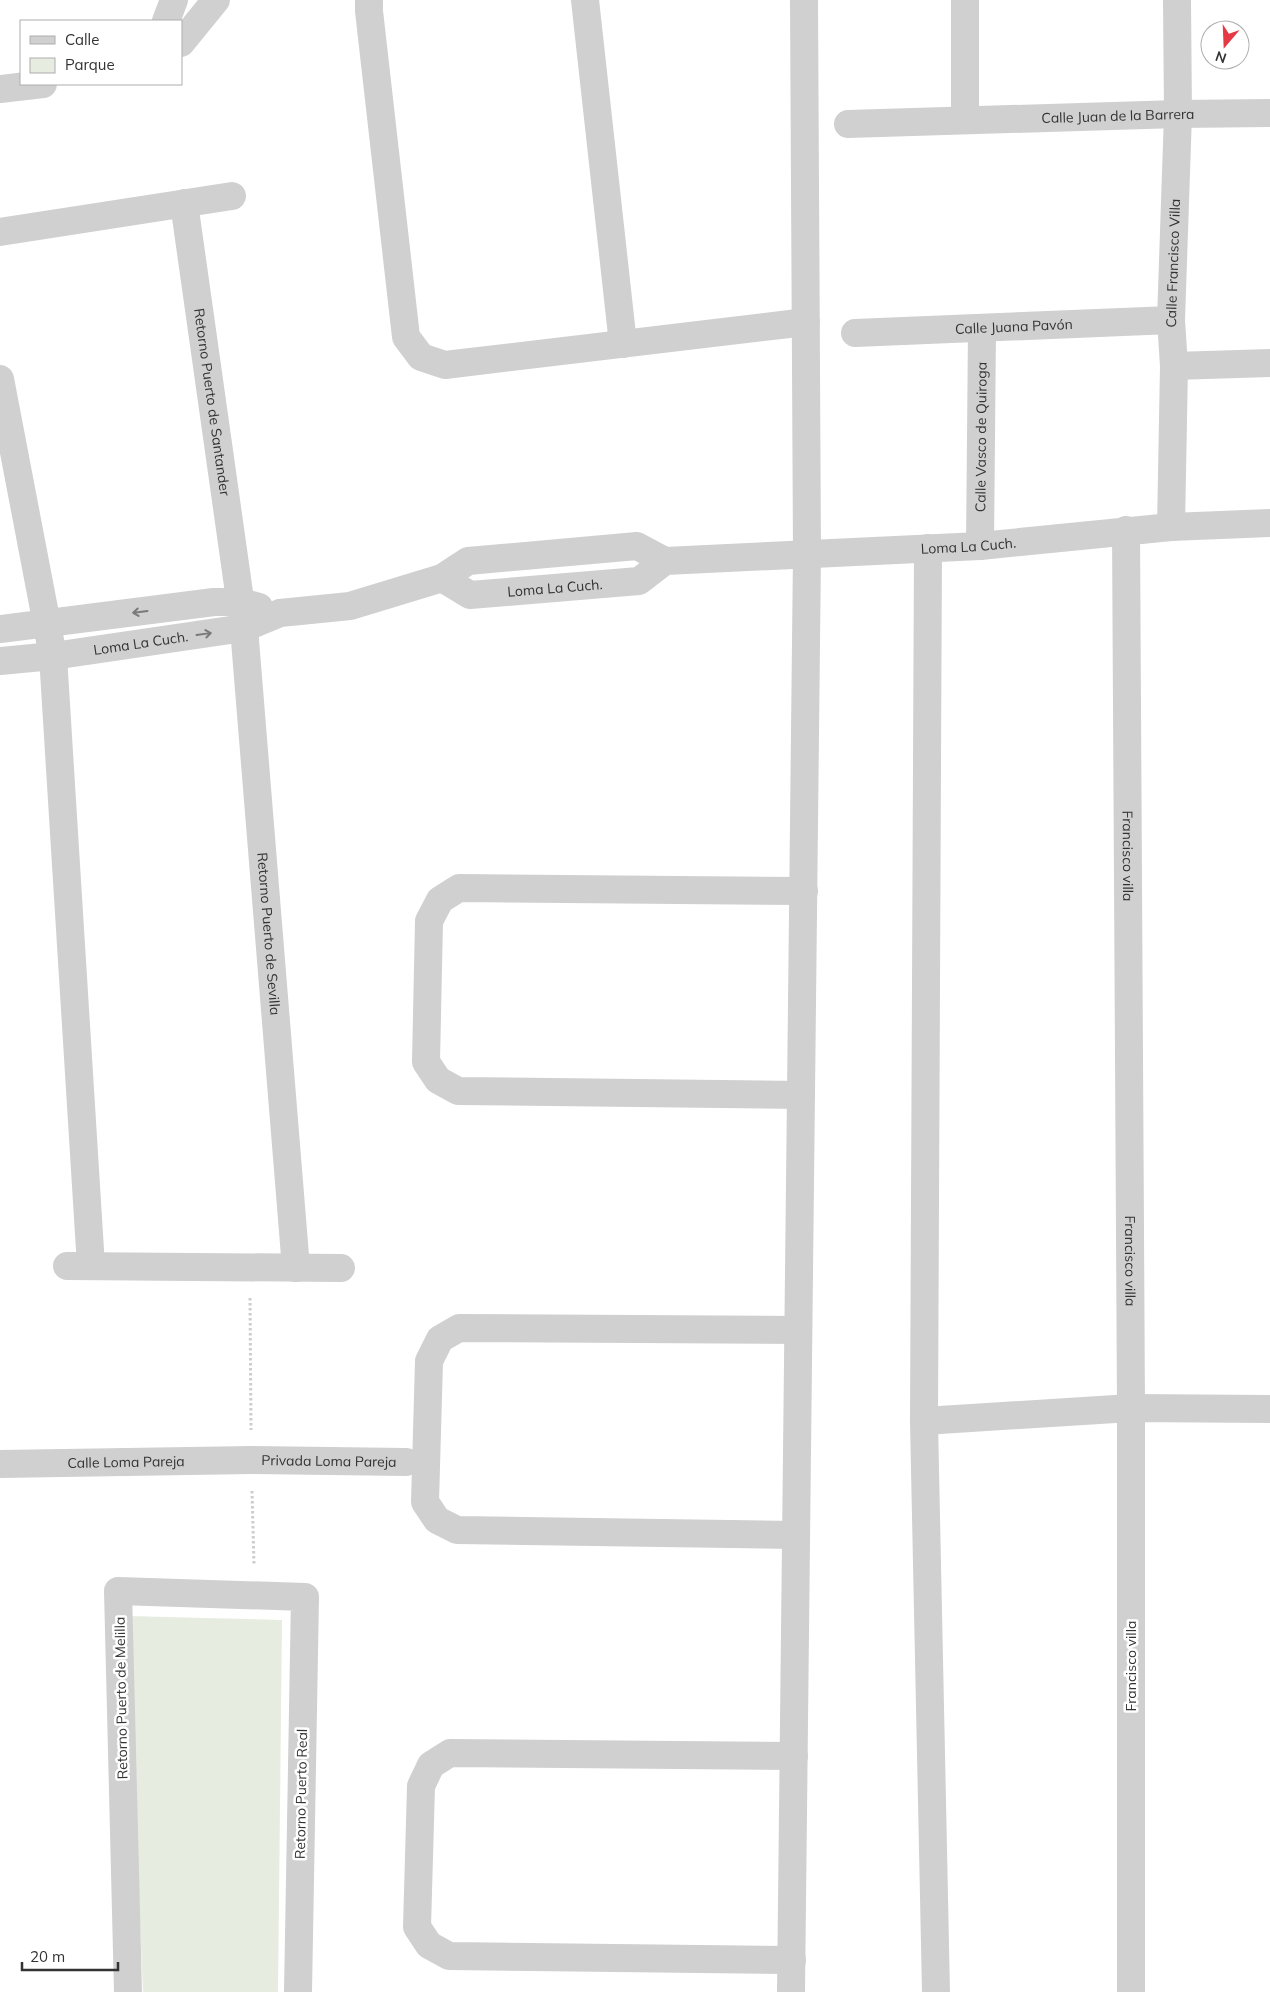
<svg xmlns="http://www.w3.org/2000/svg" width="1270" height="1992" font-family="Mulish,sans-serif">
<rect width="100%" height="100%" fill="#fff"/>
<!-- green -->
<polygon fill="#e6ecdf" points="127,1616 282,1620 278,1992 143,1992"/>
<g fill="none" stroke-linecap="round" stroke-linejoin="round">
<!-- path -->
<g stroke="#cdcdcd" stroke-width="3" stroke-dasharray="2.5 2.5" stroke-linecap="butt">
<polyline points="250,1298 251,1430"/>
<polyline points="252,1491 254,1565"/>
</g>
<!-- minor -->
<g stroke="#d0d0d0" stroke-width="28">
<polyline points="369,0 369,11 406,337 421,357 445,365 806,322"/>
<polyline points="585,0 623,344"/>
<polyline points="166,21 174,0"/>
<polyline points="181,43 216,0"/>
<polyline points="0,89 43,84"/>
<polyline points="965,120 965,0"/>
<path id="s1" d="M848 124 1178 114 1270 113"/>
<path id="s2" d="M184 203 244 628 296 1268"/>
<polyline points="0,232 232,196"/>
<path id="s3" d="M855 333 1171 320"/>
<polyline points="1174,366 1270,363"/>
<polyline points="0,379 53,656 91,1266"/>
<path id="s4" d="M1171 527 1174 366 1171 320 1178 114 1177 0"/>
<path id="s5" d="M1126 530 1131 1408V1992"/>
<path id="s6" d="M980 546 982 329"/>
<polyline points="928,548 924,1421 936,1992"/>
<path id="s7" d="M442 578 470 595 639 581 665 561"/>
<polyline points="0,629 214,602 241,602 259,607"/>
<path id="s8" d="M0 661 53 656 244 628 280 613 350 606 442 578 468 561 637 546 665 561 980 546 1171 527 1270 523"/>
<polyline points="801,1095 458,1091 438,1080 426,1062 429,921 440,900 459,888 804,891"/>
<polyline points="67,1266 341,1268"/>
<polyline points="924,1421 1131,1408 1270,1409"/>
<path id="s9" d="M0 1464 252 1460 406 1462"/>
<polyline points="796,1535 457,1530 437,1520 425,1502 429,1361 440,1339 459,1328 798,1330"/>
<polyline points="792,1960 449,1956 429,1945 417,1927 421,1786 431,1765 450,1753 794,1756"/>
<polyline points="128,1992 118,1591 305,1597 298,1992"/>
<polyline points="791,1992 807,553 804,0"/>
</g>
</g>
<!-- one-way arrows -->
<defs><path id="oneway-shaft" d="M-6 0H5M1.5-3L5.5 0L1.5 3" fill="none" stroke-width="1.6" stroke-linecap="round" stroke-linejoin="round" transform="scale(1.25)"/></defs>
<g stroke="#7a7a7a">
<use href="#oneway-shaft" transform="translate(140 612) rotate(173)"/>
<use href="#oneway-shaft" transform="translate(204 634) rotate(-8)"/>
</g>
<g text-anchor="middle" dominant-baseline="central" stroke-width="5" stroke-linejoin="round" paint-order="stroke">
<!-- street labels -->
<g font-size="14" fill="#333" stroke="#fff">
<text stroke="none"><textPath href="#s1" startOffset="270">Calle Juan de la Barrera</textPath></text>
<text stroke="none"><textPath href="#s4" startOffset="264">Calle Francisco Villa</textPath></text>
<text stroke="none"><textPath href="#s3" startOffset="159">Calle Juana Pavón</textPath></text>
<text stroke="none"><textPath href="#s2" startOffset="201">Retorno Puerto de Santander</textPath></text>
<text stroke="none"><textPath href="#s6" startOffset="109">Calle Vasco de Quiroga</textPath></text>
<text stroke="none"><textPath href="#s8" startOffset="988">Loma La Cuch.</textPath></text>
<text stroke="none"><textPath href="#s7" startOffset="118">Loma La Cuch.</textPath></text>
<text stroke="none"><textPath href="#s8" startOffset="142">Loma La Cuch.</textPath></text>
<text stroke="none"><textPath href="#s5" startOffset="326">Francisco villa</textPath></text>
<text stroke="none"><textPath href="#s2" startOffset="736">Retorno Puerto de Sevilla</textPath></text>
<text stroke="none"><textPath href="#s5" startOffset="731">Francisco villa</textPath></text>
<text stroke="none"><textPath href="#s9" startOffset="126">Calle Loma Pareja</textPath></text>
<text stroke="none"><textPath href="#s9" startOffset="329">Privada Loma Pareja</textPath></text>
<text transform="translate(1131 1666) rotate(-90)">Francisco villa</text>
<text transform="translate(121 1698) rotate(-91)">Retorno Puerto de Melilla</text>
<text transform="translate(301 1794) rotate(-89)">Retorno Puerto Real</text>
</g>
</g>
<!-- legend -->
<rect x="20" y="20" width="162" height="65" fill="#ffffff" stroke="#adadad"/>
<rect x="30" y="36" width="25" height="8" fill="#d0d0d0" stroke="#adadad"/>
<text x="65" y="45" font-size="15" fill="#333333">Calle</text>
<rect x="30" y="58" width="25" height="15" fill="#e6ecdf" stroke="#adadad"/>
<text x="65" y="70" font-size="15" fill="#333333">Parque</text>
<!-- north arrow -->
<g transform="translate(1225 45) rotate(199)"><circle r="24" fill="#ffffff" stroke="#adadad"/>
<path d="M0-4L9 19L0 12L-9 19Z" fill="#e63946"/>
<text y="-8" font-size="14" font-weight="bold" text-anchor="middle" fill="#333333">N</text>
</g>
<!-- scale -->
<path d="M22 1962v8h96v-8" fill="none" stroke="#333333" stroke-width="2.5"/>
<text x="30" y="1962" font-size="15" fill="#333333" stroke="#ffffff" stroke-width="4" paint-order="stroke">20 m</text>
</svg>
